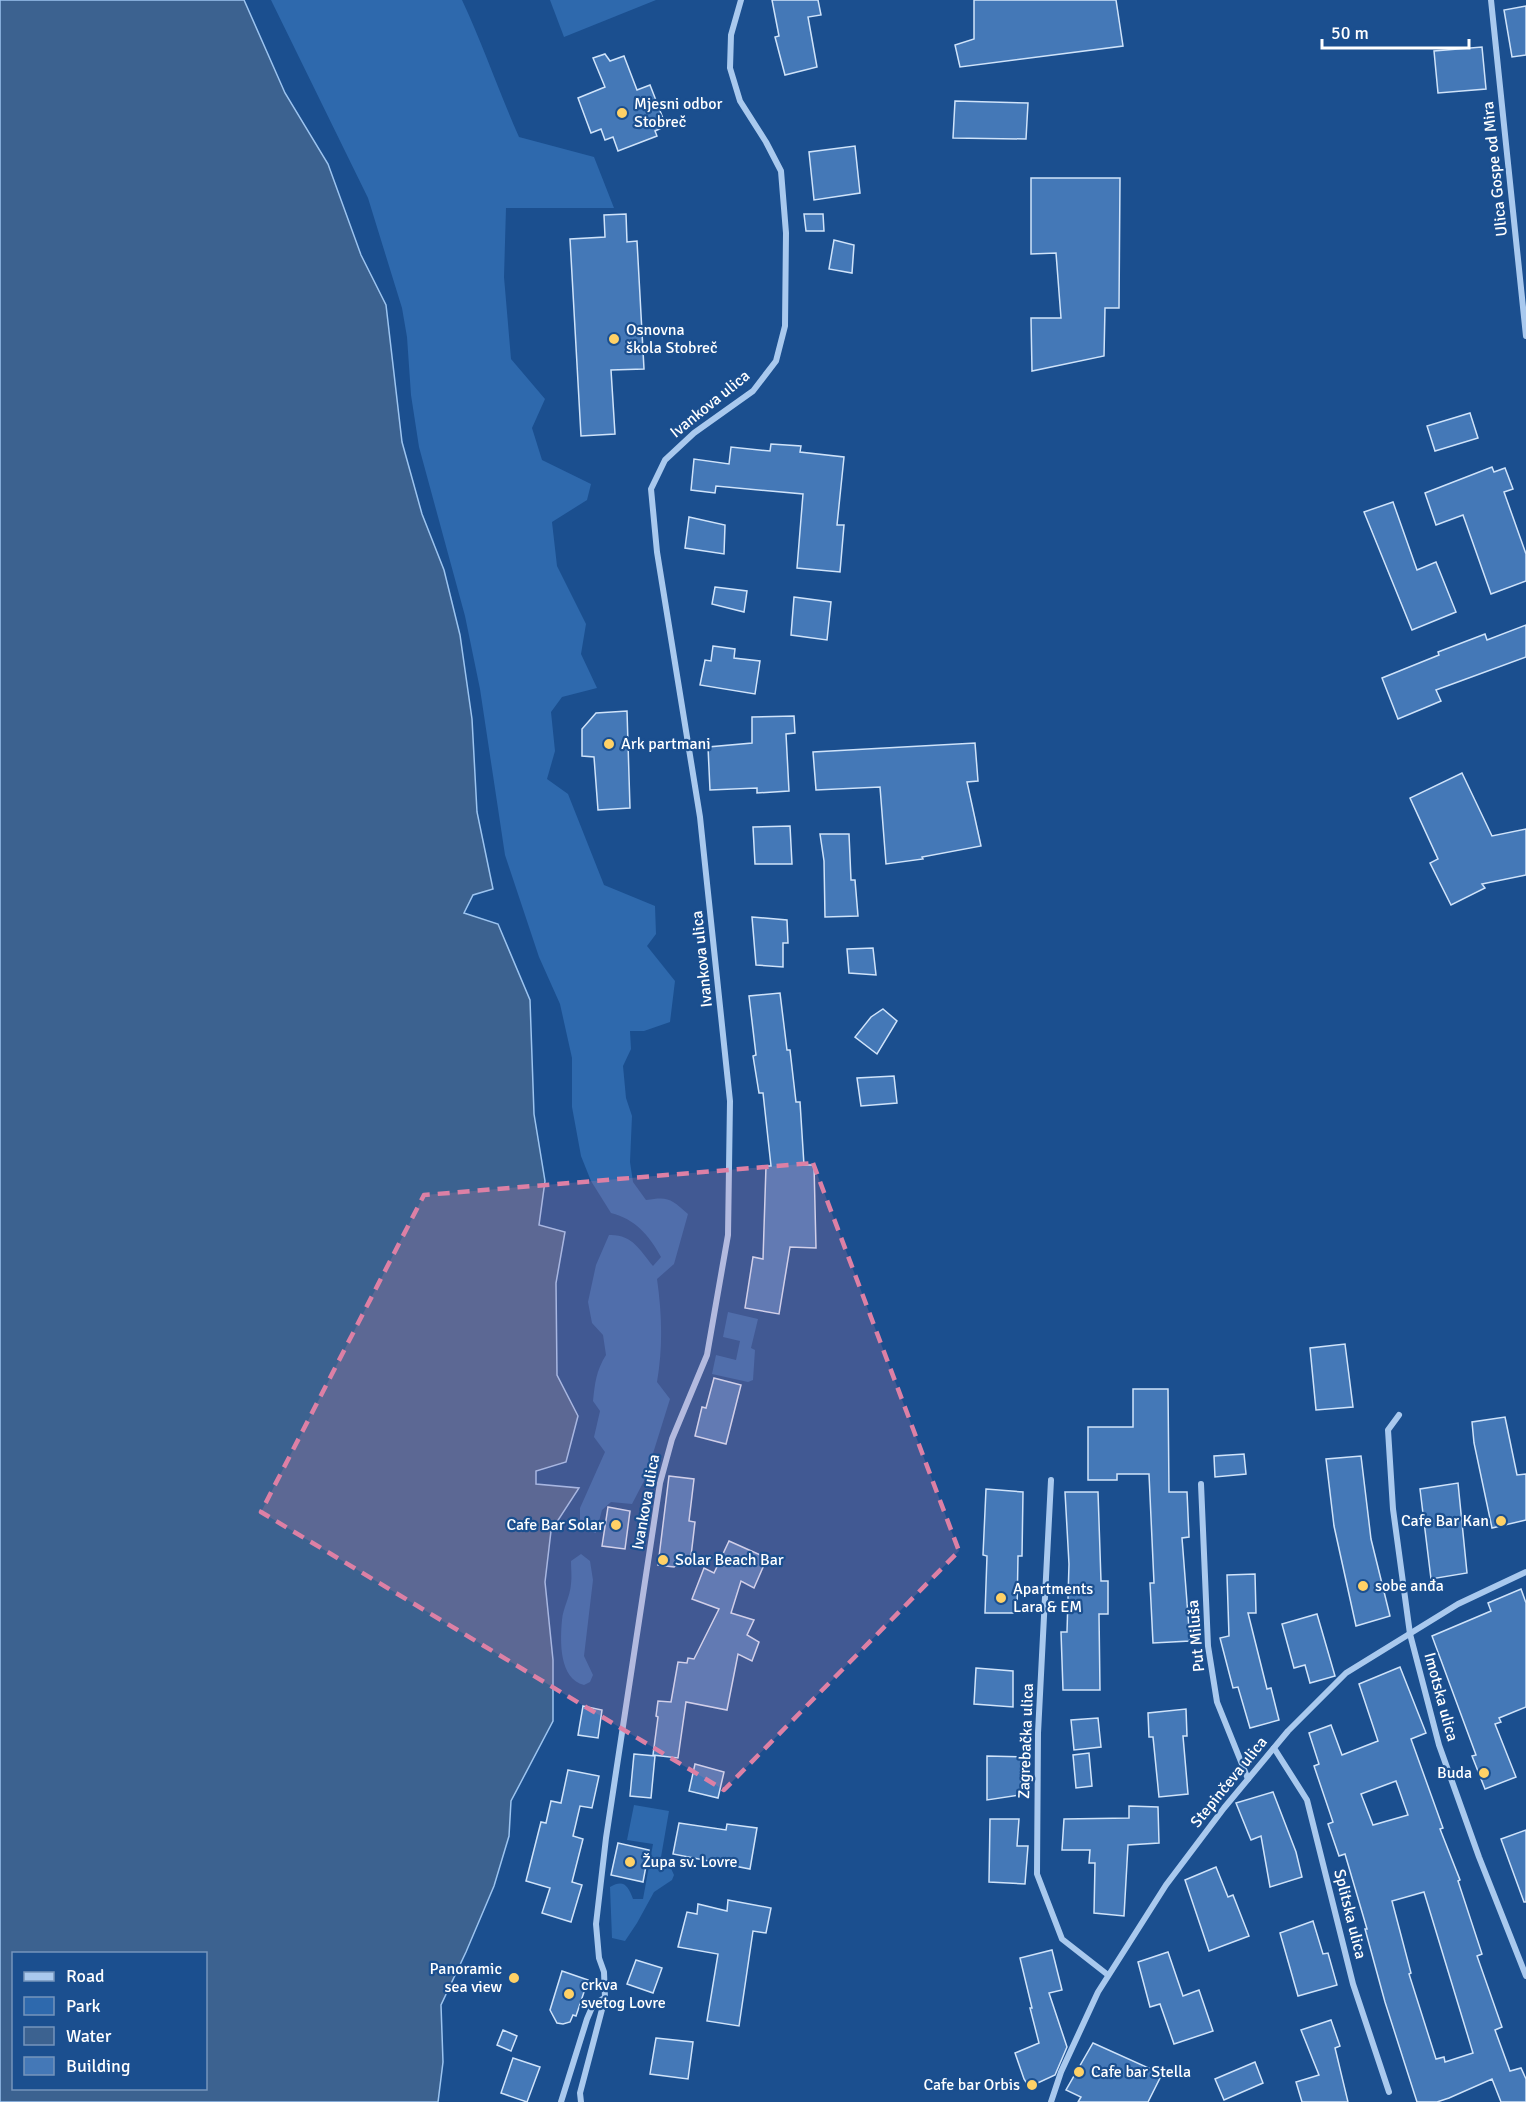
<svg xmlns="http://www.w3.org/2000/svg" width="1526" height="2102" font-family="Signika,sans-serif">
<rect width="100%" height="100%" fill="#1b4f8f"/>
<!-- green -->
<g fill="#2e69ad">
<path d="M271 0H462C483 45 499 92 519 137L594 157 614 208H506L504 277 511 359 545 399 532 428 542 460 591 484 587 500 552 522 557 566 586 624 581 654 597 688 562 697 551 712 555 751 547 779 568 794 604 885 655 906 656 934 647 946 675 981 670 1022 644 1031H630L631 1049 623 1066 626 1098 632 1116 630 1162 633 1182 646 1200C669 1196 671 1199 688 1214L674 1264 657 1279C662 1314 663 1347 657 1382L670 1399 645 1479 632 1504 611 1502 602 1510 596 1533 580 1529V1508L605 1452 594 1437 600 1411 593 1401C595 1383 596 1371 606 1355L603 1335 592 1323 588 1302 596 1265 609 1235C632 1234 640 1250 653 1266L661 1257C649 1235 635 1219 611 1213L591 1181 581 1156 572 1107V1058L560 1004 539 957 505 855 480 689 465 616 419 447 411 395 407 337 402 308 368 198Z"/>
<polygon points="550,0 656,0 564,37"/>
<polygon points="728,1312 758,1319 751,1348 755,1350 753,1380 748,1382 712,1374 716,1355 736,1360 740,1341 723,1337"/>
<path d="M581 1554 590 1561 593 1580 584 1656 593 1675 590 1682 584 1685C559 1679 560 1641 562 1620 563 1608 570 1597 571 1584 572 1577 571 1569 571 1561Z"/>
<path d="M634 1805 669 1811 661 1857 669 1864 674 1875 672 1880 654 1892 637 1923 625 1941 612 1938 610 1887C624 1879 628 1886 633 1899H643L653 1844 627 1840Z"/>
</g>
<!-- water -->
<path fill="#3c6290" stroke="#9cc4f0" stroke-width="1.5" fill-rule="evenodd" d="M0 0H244L285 93 328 164 361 255 386 305 402 442 422 514 444 570 460 635 472 719 477 812 493 889 473 895 464 913 498 924 530 1000 534 1114 545 1181 539 1225 565 1232 556 1283 557 1375 578 1416 566 1462 536 1471V1484L579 1488 551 1531 545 1582 553 1660V1721L511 1801 509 1836 494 1886 466 1952 441 2005 443 2062 438 2102H0ZM14 1954H206V2088H14Z"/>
<!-- building -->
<g fill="#4478b7" stroke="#cfe3fa" stroke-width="1.5" fill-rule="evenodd">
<polygon points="772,0 818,0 821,15 808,17 817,67 785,75 775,37 779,36"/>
<polygon points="974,0 1116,0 1123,46 960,67 955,45 974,39"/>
<polygon points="1526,6 1526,55 1512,57 1504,10"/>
<polygon points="1482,47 1486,89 1438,93 1434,51"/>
<polygon points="605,54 610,61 624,56 637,90 650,85 666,126 655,131 657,136 618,151 613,137 605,140 601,129 591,133 578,98 605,87 593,58"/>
<polygon points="955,101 1028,103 1026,139 953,138"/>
<polygon points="855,146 860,193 814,200 809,152"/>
<polygon points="1031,178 1120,178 1119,308 1105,308 1104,356 1032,371 1031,318 1061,318 1056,253 1031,254"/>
<polygon points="626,214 627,242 637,241 644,369 611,370 615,434 581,436 570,239 605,237 604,215"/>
<polygon points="804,214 823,214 824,231 806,231"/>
<polygon points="834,240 854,245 852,273 829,269"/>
<polygon points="1470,413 1478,438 1435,451 1427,426"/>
<polygon points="771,444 801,446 800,452 844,457 837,525 844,525 840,572 797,568 803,494 716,486 715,493 691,490 694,459 729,464 731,447 770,451"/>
<polygon points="1492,467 1494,472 1505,468 1513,489 1504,492 1526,554 1526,581 1491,594 1463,515 1436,525 1425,493"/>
<polygon points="1393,502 1417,570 1436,562 1456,612 1412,630 1364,512"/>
<polygon points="689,517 725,525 724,554 685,548"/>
<polygon points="715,587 747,591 744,612 712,604"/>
<polygon points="794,597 831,602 827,640 791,635"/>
<polygon points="1526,625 1526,657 1436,690 1441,701 1398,719 1382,678 1439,655 1438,652 1485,634 1487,640"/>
<polygon points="713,646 735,649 734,658 760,661 755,694 700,685 705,660 711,661"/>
<polygon points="627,711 630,808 598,810 594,757 582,756 582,729 596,713"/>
<polygon points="794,716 795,733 786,734 789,791 757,793 757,788 710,790 708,747 752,743 752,717"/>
<polygon points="975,743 978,781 967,782 981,846 922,857 923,859 886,864 880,787 816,790 813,752"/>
<polygon points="1462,773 1492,836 1526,829 1526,875 1482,884 1485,888 1451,905 1430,863 1438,859 1410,798"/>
<polygon points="790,826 792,864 755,864 753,827"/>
<polygon points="820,834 849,834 851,880 855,880 858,916 825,917 824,861"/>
<polygon points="752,917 787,920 788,943 783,943 783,967 756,965"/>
<polygon points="873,948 876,975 849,973 847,949"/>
<polygon points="780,993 787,1050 790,1050 796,1102 800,1102 804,1165 814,1165 816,1248 790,1247 779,1314 745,1308 753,1257 763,1259 766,1166 771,1166 763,1093 759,1093 753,1056 756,1055 749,996"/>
<polygon points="883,1009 897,1021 877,1054 855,1037 871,1017"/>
<polygon points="894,1076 897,1103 861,1106 857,1078"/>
<polygon points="1345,1344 1353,1407 1316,1410 1310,1348"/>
<polygon points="714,1378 741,1385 726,1444 695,1436 702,1407 706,1408"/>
<polygon points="1133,1389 1168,1389 1169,1492 1187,1492 1189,1537 1182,1538 1190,1641 1153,1643 1150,1583 1154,1583 1149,1474 1117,1474 1117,1480 1088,1480 1088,1427 1133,1427"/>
<polygon points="1505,1417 1517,1475 1526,1474 1526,1520 1492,1528 1474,1443 1472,1422"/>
<polygon points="1244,1454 1246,1474 1215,1477 1214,1456"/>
<polygon points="1361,1456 1371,1539 1390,1616 1356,1626 1334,1526 1326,1459"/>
<polygon points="669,1476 694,1479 689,1521 695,1522 691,1556 674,1567 658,1565"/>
<polygon points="1458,1483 1467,1573 1431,1579 1420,1489"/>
<polygon points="986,1489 1023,1492 1022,1556 1018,1556 1017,1613 985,1613 987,1556 983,1555"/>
<polygon points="1065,1492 1098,1492 1101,1581 1108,1581 1108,1614 1099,1614 1100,1690 1063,1690 1061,1632 1067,1632 1069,1564"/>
<polygon points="608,1507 630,1511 625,1549 602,1546"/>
<polygon points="729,1541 767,1558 754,1588 741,1581 731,1613 754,1620 747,1635 759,1642 752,1661 738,1654 727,1710 686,1702 678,1758 653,1755 658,1717 656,1716 658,1701 671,1702 678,1662 687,1663 688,1658 694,1659 719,1609 692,1599 704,1568 714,1573"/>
<polygon points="1255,1574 1256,1613 1248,1613 1267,1689 1271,1688 1279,1720 1250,1728 1238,1687 1233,1688 1220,1638 1229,1636 1227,1575"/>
<polygon points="1521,1589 1526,1603 1526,1707 1499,1718 1501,1722 1495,1724 1516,1777 1485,1789 1472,1756 1476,1755 1432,1636 1491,1611 1488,1603"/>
<polygon points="1317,1614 1335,1676 1310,1683 1305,1665 1294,1668 1282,1624"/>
<path d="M1400 1667 1426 1733 1411 1739 1443 1828 1440 1829 1460 1880 1458 1881 1482 1954 1477 1956 1502 2027 1495 2030 1510 2071 1521 2068 1526 2079V2102H1501L1492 2079 1449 2098 1437 2102H1417L1385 2002 1365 1929H1367L1345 1854 1339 1856 1328 1824 1333 1822 1314 1766 1319 1764 1309 1733 1331 1725 1342 1755 1378 1741 1359 1684ZM1396 1781 1408 1815 1373 1825 1361 1794ZM1424 1892 1473 2053 1445 2062 1444 2057 1436 2059 1409 1974 1411 1973 1392 1901Z"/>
<polygon points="976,1668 1013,1671 1013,1707 974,1704"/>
<polygon points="583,1706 602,1710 598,1738 578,1735"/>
<polygon points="1186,1709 1187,1736 1183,1736 1188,1794 1159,1797 1153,1737 1149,1737 1148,1713"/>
<polygon points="1098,1718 1101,1747 1074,1750 1071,1720"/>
<polygon points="1089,1753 1092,1786 1076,1788 1073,1755"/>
<polygon points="634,1754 655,1756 651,1798 630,1796"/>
<polygon points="987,1756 1023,1757 1020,1795 987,1800"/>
<polygon points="695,1764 724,1772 718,1798 689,1791"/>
<polygon points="568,1770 599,1776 592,1808 580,1806 573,1836 583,1839 572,1882 582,1885 571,1922 542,1913 550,1888 526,1881 541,1822 546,1823 551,1801 561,1803"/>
<polygon points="1273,1792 1296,1852 1302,1877 1270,1887 1261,1836 1251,1840 1236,1803"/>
<polygon points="1129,1806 1158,1807 1159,1843 1128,1845 1124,1916 1094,1913 1095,1863 1089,1863 1090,1850 1062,1850 1064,1819 1129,1818"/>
<polygon points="990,1819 1019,1819 1017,1846 1028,1846 1025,1884 989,1882"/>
<polygon points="679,1823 726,1830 727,1824 757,1828 750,1869 673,1854"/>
<polygon points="1526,1830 1526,1902 1524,1902 1501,1839"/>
<polygon points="618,1843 649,1850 643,1882 611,1875"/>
<polygon points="1216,1867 1228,1897 1233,1895 1249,1936 1209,1951 1185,1880"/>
<polygon points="728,1900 771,1908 766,1933 753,1931 739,2026 707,2021 718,1954 678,1947 687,1912 697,1914 698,1904 727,1911"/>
<polygon points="1313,1921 1323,1954 1328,1953 1337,1985 1298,1996 1280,1933"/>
<polygon points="1052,1950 1062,1990 1049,1993 1067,2047 1055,2075 1029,2087 1024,2079 1015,2053 1039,2043 1030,2008 1032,2008 1020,1958"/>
<polygon points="1168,1952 1183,1996 1199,1990 1213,2031 1174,2044 1160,2004 1150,2007 1138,1962"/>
<polygon points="636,1960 662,1968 653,1993 627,1984"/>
<polygon points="562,1971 588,1980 576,2016 573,2015 570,2022 563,2024 557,2023 550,2010"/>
<polygon points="1331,2020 1340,2046 1335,2048 1348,2102 1302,2102 1296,2082 1319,2075 1301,2030"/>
<polygon points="503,2030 517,2036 511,2051 497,2045"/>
<polygon points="656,2038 693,2042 688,2079 650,2074"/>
<polygon points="1093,2043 1162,2074 1148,2102 1078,2102 1081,2097 1066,2090"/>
<polygon points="513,2058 540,2067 527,2102 501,2093"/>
<polygon points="1255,2062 1263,2083 1224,2100 1215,2079"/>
</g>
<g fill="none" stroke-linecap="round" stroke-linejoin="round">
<!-- minor -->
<g stroke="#a9c9ee" stroke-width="6">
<polyline points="1491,0 1526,336"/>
<polyline points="1399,1415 1388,1430 1393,1509 1410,1634 1439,1745 1479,1857 1526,1976"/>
<polyline points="1051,1480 1038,1733 1037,1874 1062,1939 1108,1975"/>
<polyline points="1201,1484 1208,1646 1217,1702 1248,1779"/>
<polyline points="1274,1748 1307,1800 1353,1984 1389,2092"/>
<polyline points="561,2102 587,2019 593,2005 604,1998"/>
<polyline points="581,2102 580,2093 605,1998 604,1972 599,1958 596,1924 606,1838 660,1483 672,1439 707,1355 728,1235 730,1101 700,817 657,552 651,489 665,460 694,433 753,391 776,361 785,326 786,233 781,171 766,142 740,101 730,68 731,35 741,0"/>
<polyline points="1051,2102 1061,2072 1098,1992 1166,1885 1224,1808 1288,1731 1346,1673 1458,1604 1526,1572"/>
</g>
</g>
<!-- marked area -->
<path fill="#dd80a5" fill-opacity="0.2" stroke="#dd80a5" stroke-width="4.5" stroke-dasharray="12 8" stroke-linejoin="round" d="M813 1163 959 1551 724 1790 261 1512 424 1195Z"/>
<!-- markers -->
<g fill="#ffd166" stroke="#1b4f8f" stroke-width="2">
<circle cx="622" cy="113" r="6"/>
<circle cx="614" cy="339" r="6"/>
<circle cx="609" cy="744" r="6"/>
<circle cx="1501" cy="1521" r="6"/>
<circle cx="616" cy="1525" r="6"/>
<circle cx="663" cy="1560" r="6"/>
<circle cx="1363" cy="1586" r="6"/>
<circle cx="1001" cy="1598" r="6"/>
<circle cx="1484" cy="1773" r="6"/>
<circle cx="630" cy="1862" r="6"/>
<circle cx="514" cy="1978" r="6"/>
<circle cx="569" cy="1994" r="6"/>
<circle cx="1079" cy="2072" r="6"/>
<circle cx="1032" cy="2085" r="6"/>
</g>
<g text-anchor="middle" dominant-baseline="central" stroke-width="4.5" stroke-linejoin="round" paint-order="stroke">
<!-- poi labels -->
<g font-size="16" fill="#fff" stroke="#1b4f8f" text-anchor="start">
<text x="634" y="104">Mjesni odbor<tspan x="634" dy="18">Stobreč</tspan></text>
<text x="626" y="330">Osnovna<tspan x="626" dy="18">škola Stobreč</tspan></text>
<text x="621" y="744">Ark partmani</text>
<text x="1489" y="1521" text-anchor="end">Cafe Bar Kan</text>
<text x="604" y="1525" text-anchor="end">Cafe Bar Solar</text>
<text x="675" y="1560">Solar Beach Bar</text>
<text x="1375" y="1586">sobe anđa</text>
<text x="1013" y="1589">Apartments<tspan x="1013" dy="18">Lara &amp; EM</tspan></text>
<text x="1472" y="1773" text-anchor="end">Buda</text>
<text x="642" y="1862">Župa sv. Lovre</text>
<text x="502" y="1969" text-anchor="end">Panoramic<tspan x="502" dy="18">sea view</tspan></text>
<text x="581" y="1985">crkva<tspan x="581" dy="18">svetog Lovre</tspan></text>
<text x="1091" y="2072">Cafe bar Stella</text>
<text x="1020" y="2085" text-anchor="end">Cafe bar Orbis</text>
</g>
<!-- street labels -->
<g font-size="16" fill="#fff" stroke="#1b4f8f">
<text transform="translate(1495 169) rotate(-96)">Ulica Gospe od Mira</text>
<text transform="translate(710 404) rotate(-39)">Ivankova ulica</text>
<text transform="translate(702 959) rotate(-96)">Ivankova ulica</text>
<text transform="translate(646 1502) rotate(-80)">Ivankova ulica</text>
<text transform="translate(1196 1636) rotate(-95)">Put Miluša</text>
<text transform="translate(1441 1697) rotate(75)">Imotska ulica</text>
<text transform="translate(1026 1741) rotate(-88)">Zagrebačka ulica</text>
<text transform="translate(1229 1782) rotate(-51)">Stepinčeva ulica</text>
<text transform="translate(1350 1914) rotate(76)">Splitska ulica</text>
</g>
</g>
<!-- legend -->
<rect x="12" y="1952" width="195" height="138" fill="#1b4f8f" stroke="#7695bc" stroke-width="1.5"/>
<rect x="24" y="1972" width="30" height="9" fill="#a9c9ee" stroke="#7695bc" stroke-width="1.5"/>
<text x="66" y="1982" font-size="18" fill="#ffffff">Road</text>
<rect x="24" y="1997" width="30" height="18" fill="#2e69ad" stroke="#7695bc" stroke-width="1.5"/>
<text x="66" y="2012" font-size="18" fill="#ffffff">Park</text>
<rect x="24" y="2027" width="30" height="18" fill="#3c6290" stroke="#7695bc" stroke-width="1.5"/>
<text x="66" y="2042" font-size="18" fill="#ffffff">Water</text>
<rect x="24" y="2057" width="30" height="18" fill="#4478b7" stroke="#7695bc" stroke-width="1.5"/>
<text x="66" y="2072" font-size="18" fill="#ffffff">Building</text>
<!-- scale -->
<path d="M1322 39v9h147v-9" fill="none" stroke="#ffffff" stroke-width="3"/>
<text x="1331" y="39" font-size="18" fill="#ffffff" stroke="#1b4f8f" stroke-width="4.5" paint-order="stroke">50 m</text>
</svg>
